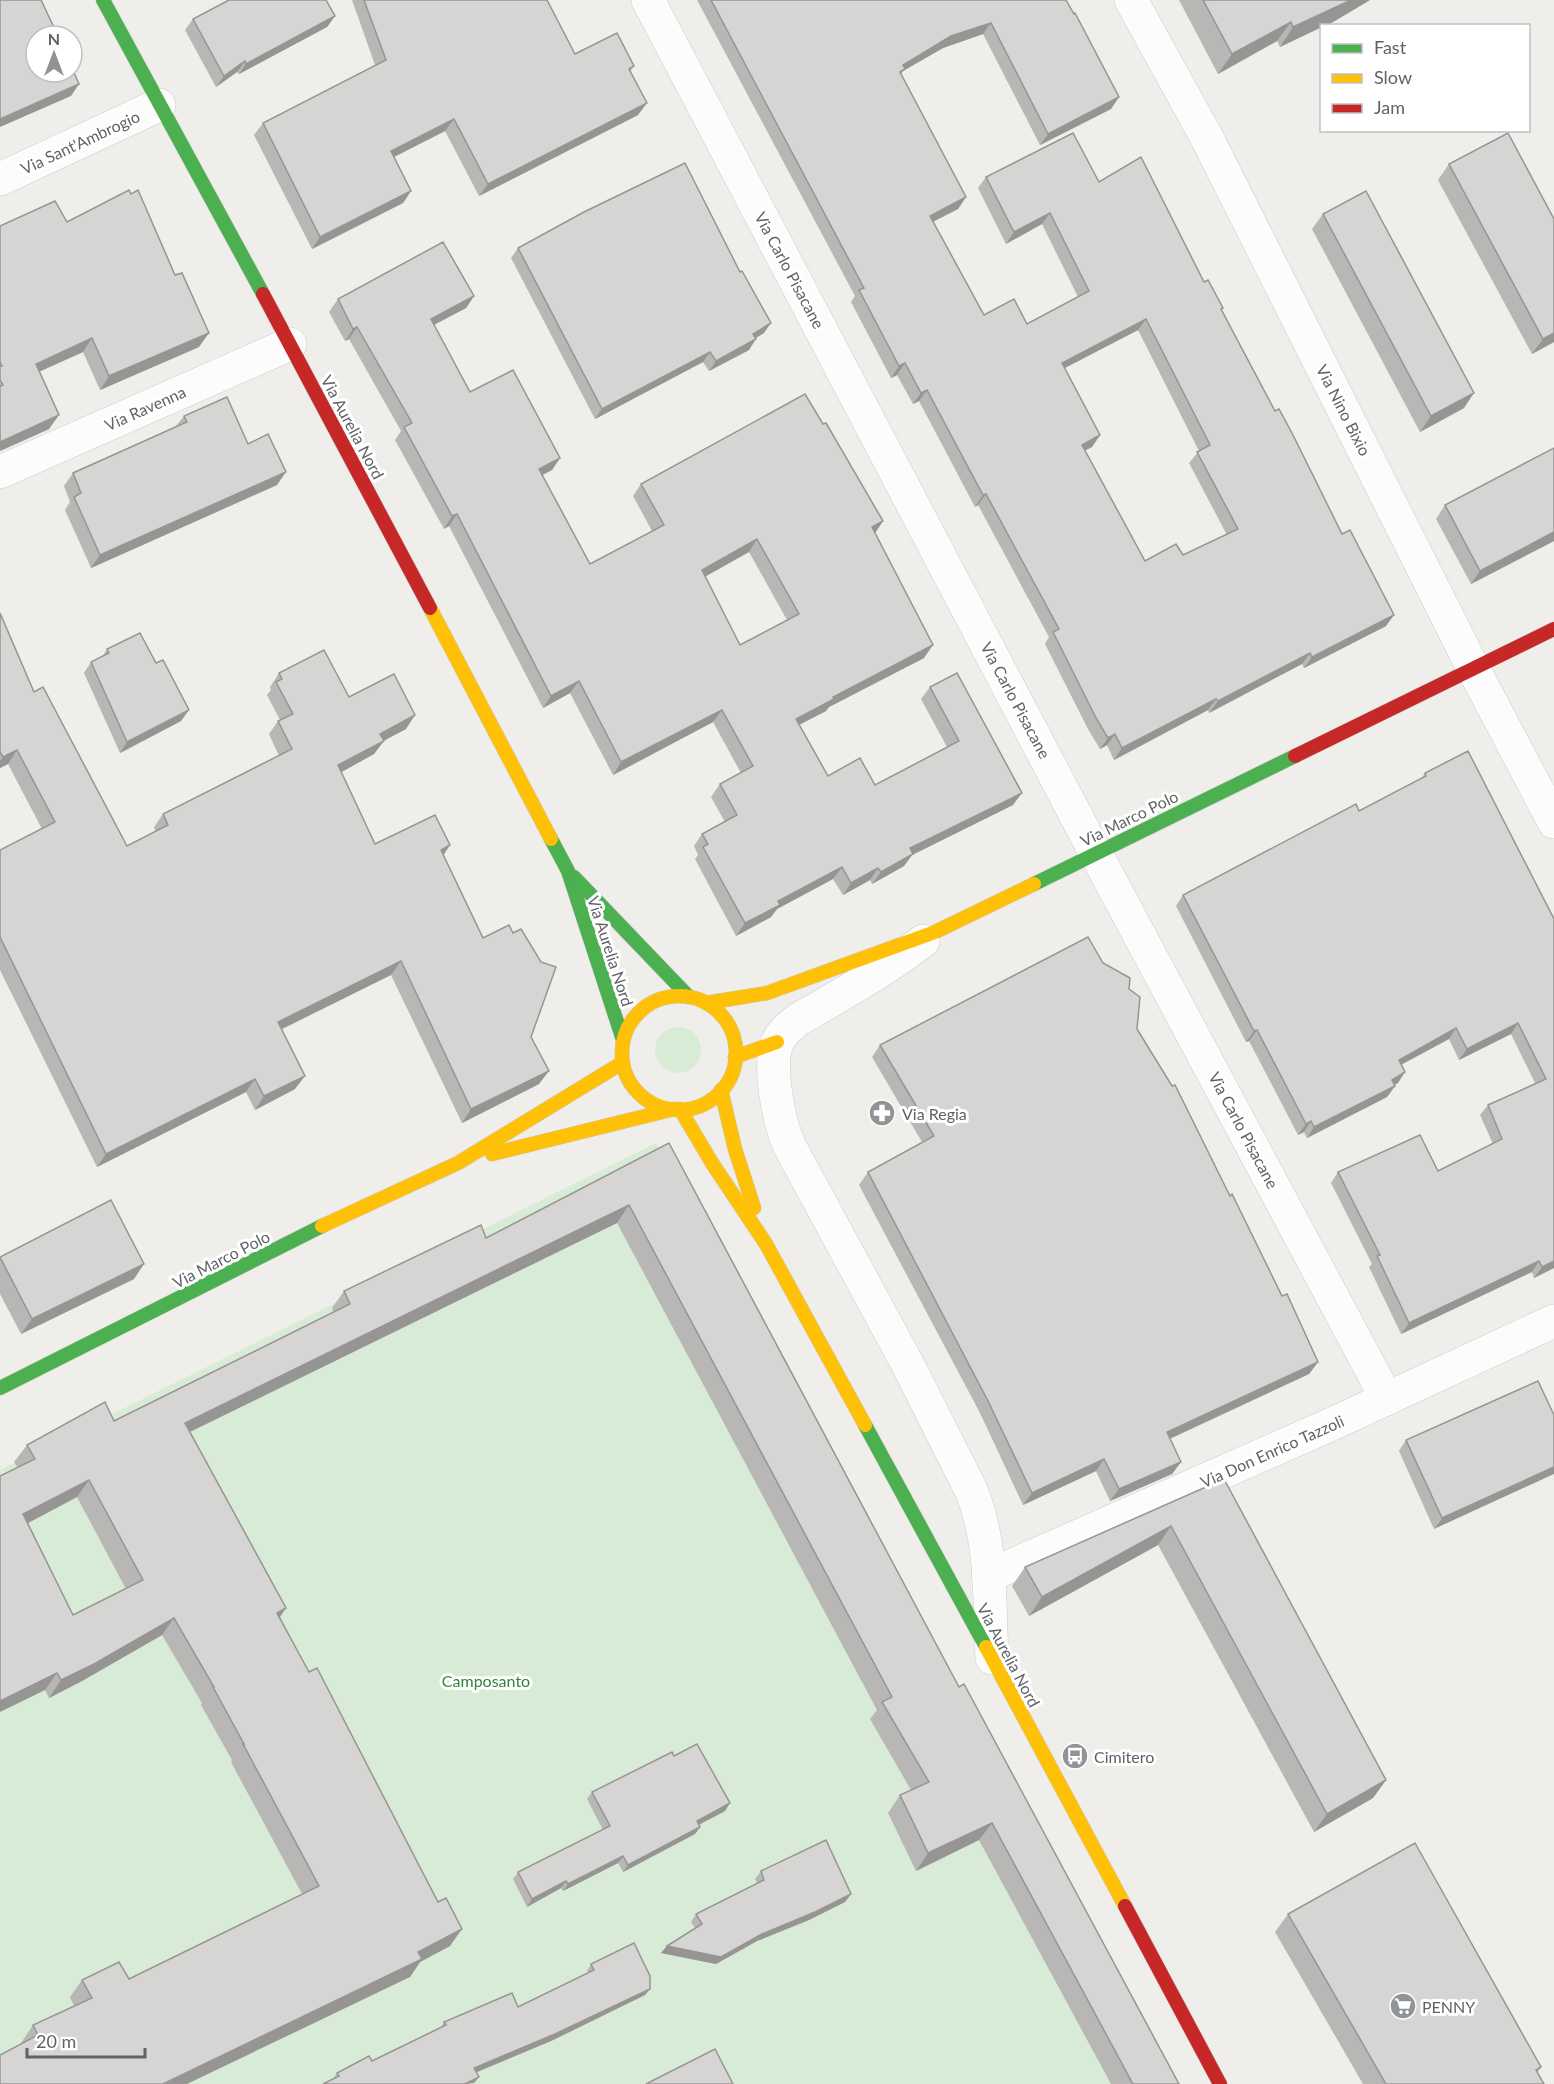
<svg xmlns="http://www.w3.org/2000/svg" width="1554" height="2084" font-family="Lato,sans-serif">
<rect width="100%" height="100%" fill="#efeeea"/>
<!-- green -->
<g fill="#d8ebd6">
<circle cx="678" cy="1050" r="23"/>
<polygon points="656,1143 1169,2084 0,2084 0,1470"/>
</g>
<g fill="none" stroke-linecap="round" stroke-linejoin="round">
<defs>
<g id="street">
<polyline points="648,0 1095,852 1387,1399"/>
<polyline points="1131,0 1207,138 1474,670 1554,822"/>
<polyline points="0,179 159,105"/>
<polyline points="0,472 290,344"/>
<path d="M923 941C884 971 841 995 799 1019 790 1026 781 1033 777 1043 768 1067 779 1122 789 1145L908 1365 971 1490C993 1543 989 1602 992 1658"/>
<polyline points="988,1576 1332,1424 1554,1321"/>
</g>
<g id="fast">
<polyline points="103,0 263,294"/>
<polyline points="551,839 568,871 623,1040"/>
<polyline points="574,877 689,997"/>
<polyline points="1034,884 1295,756"/>
<polyline points="0,1388 322,1226"/>
<polyline points="865,1425 986,1647"/>
</g>
<g id="slow">
<polyline points="430,608 551,839"/>
<circle cx="679" cy="1053" r="57"/>
<polyline points="706,1003 767,993 935,932 1034,884"/>
<polyline points="735,1057 777,1042"/>
<polyline points="721,1090 735,1149 754,1208"/>
<polyline points="680,1109 712,1163 766,1244 865,1425"/>
<polyline points="492,1154 674,1109"/>
<polyline points="322,1226 458,1163 622,1063"/>
<polyline points="986,1647 1125,1906"/>
</g>
<g id="jam">
<polyline points="263,294 430,608"/>
<polyline points="1295,756 1554,629"/>
<polyline points="1125,1906 1220,2084"/>
</g>
</defs>
<!-- street casing -->
<use href="#street" stroke="#cbcccc" stroke-width="34"/>
<!-- fast casing -->
<use href="#fast" stroke="#cacacb" stroke-width="15"/>
<!-- slow casing -->
<use href="#slow" stroke="#cacacb" stroke-width="15"/>
<!-- jam casing -->
<use href="#jam" stroke="#cacacb" stroke-width="15"/>
<!-- street -->
<use href="#street" stroke="#fdfcfc" stroke-width="33"/>
<!-- fast -->
<use href="#fast" stroke="#4caf50" stroke-width="14"/>
<!-- slow -->
<use href="#slow" stroke="#ffc107" stroke-width="14"/>
<!-- jam -->
<use href="#jam" stroke="#c62828" stroke-width="14"/>
</g>
<!-- wall -->
<g fill="#b8b7b5" fill-rule="evenodd">
<polygon points="352,0 547,0 575,54 634,66 630,72 638,115 479,196 445,131 394,157 411,191 403,203 312,249 254,135 263,123 375,65"/>
<path d="M697 0H1066L1119 97 1111 109 1040 145 983 34 943 48 903 71 901 74 966 197 958 209 933 222 984 315 1027 324 1078 297 1042 224 1006 244 978 188 986 177 1099 182 1204 282 1223 308 1222 310 1386 626 1304 668 1302 664 1209 713 1208 710 1114 760 1107 745 1100 749 1088 729 1045 644 1049 637 978 505 975 507 919 401 913 404 897 375 891 378 851 302 855 296ZM1138 330 1199 451 1189 463 1227 535 1183 555 1145 561 1085 450 1092 447 1100 435 1065 368Z"/>
<polygon points="1179,0 1370,0 1333,22 1326,26 1322,26 1280,47 1277,41 1218,74"/>
<polygon points="335,16 327,27 239,74 237,72 216,87 185,30 193,19"/>
<polygon points="1449,164 1554,342 1532,354 1438,180"/>
<polygon points="1323,214 1464,408 1420,432 1312,229"/>
<polygon points="67,222 199,347 100,390 83,352 39,372 49,429 0,451 0,226"/>
<polygon points="518,248 764,333 755,338 749,350 709,371 703,362 595,419 511,258"/>
<path d="M474 296 466 308 434 325 470 392 560 458 552 470 542 475 590 564 652 531 633 496 641 484 823 424 883 521 875 533 924 658 829 707 826 711 799 725 828 776 875 785 947 747 921 699 930 687 1013 805 912 855 904 866 872 884 870 880 843 895 833 879 777 909 771 917 736 936 695 859 698 855 694 846 702 834 725 822 711 797 720 784 741 773 713 722 613 775 570 693 543 708 449 526 444 529 395 440 401 431 349 339 345 341 329 312 338 299ZM749 552 787 620 740 645 705 576Z"/>
<polygon points="184,416 248,444 277,485 91,568 65,510 70,502 64,486 73,473 176,426"/>
<polygon points="1554,448 1554,541 1471,584 1436,519 1445,505"/>
<polygon points="0,613 34,692 127,846 155,831 154,827 163,814 279,756 269,734 278,721 280,720 267,695 271,690 270,687 279,673 349,697 406,729 383,741 374,754 341,772 375,844 443,855 531,1037 539,1084 462,1123 391,975 281,1029 295,1089 255,1110 246,1092 97,1167 0,970 0,850 42,829 8,764 0,768"/>
<polygon points="107,649 181,721 120,753 84,673 91,662 102,657"/>
<polygon points="1425,773 1554,919 1554,1268 1534,1278 1532,1272 1401,1334 1369,1267 1372,1264 1331,1183 1338,1172 1438,1171 1493,1144 1480,1115 1488,1105 1535,1083 1511,1034 1459,1060 1449,1039 1401,1065 1398,1083 1394,1085 1395,1086 1387,1097 1307,1138 1304,1132 1298,1135 1249,1041 1246,1042 1176,906 1183,895 1359,811 1421,779"/>
<polygon points="1103,963 1129,989 1137,1029 1230,1196 1282,1296 1318,1362 1309,1374 1170,1439 1181,1462 1172,1474 1110,1501 1096,1471 1023,1505 980,1413 859,1185 868,1172 922,1142 872,1057 880,1045"/>
<path d="M669 1143 959 1687 1179 2084H1111L979 1840 916 1871 888 1813 900 1795 911 1790 870 1719 877 1710 617 1223 190 1432 286 1608 280 1617 450 1946 420 1962 410 1977 21 2044V2043L33 2025 74 2006 70 1997 82 1980 129 1979 302 1894 231 1762 232 1760 201 1705 202 1703 162 1635 82 1681 49 1698 45 1690 18 1468 14 1462 27 1445 114 1421 333 1312 332 1308 344 1291 486 1238ZM77 1497 126 1589 73 1615 28 1523Z"/>
<polygon points="0,1257 134,1279 21,1334 0,1294"/>
<polygon points="1538,1381 1434,1529 1399,1451 1406,1440"/>
<polygon points="1224,1479 1386,1780 1373,1798 1314,1832 1158,1545 1029,1616 1012,1586 1025,1567"/>
<polygon points="674,1756 725,1811 699,1825 700,1827 695,1834 623,1872 618,1863 563,1891 561,1888 527,1907 513,1879 518,1872 603,1830 587,1799 592,1792"/>
<polygon points="761,1871 851,1894 845,1902 809,1920 757,1941 716,1964 661,1953 667,1946 695,1928 691,1922 696,1914 757,1883 755,1879"/>
<polygon points="1288,1914 1541,2067 1538,2072 1544,2084 1363,2084 1275,1932"/>
<polygon points="591,1964 650,1989 645,1995 551,2041 476,2072 479,2077 474,2083 333,2079 337,2073 372,2061 441,2027 444,2022 518,2007 588,1973 587,1971"/>
</g>
<!-- shaded-wall -->
<g fill="#969594">
<polygon points="1351,0 1370,0 1333,22 1326,26 1322,26 1322,27 1280,47 1293,27"/>
<polygon points="335,16 327,27 239,74 246,64"/>
<polygon points="1291,22 1277,41 1218,74 1232,54"/>
<polygon points="991,23 983,34 943,48 903,71 897,80 903,65 951,36"/>
<polygon points="245,61 237,72 216,87 224,76"/>
<polygon points="79,84 71,96 0,127 0,119"/>
<polygon points="1119,97 1111,109 1040,145 1048,134"/>
<polygon points="647,103 638,115 479,196 488,184"/>
<polygon points="454,119 445,131 382,163 391,151"/>
<polygon points="411,191 403,203 312,249 320,237"/>
<polygon points="966,197 958,209 922,227 930,216"/>
<polygon points="1050,213 1042,224 1006,244 1014,232"/>
<polygon points="474,296 466,308 422,331 431,319"/>
<polygon points="1146,319 1138,330 1053,374 1062,363"/>
<polygon points="771,323 764,333 746,344 753,334"/>
<polygon points="357,327 349,339 345,341 353,329"/>
<polygon points="209,333 199,347 100,390 109,376"/>
<polygon points="1554,333 1554,342 1532,354 1543,339"/>
<polygon points="92,338 83,352 27,377 36,364"/>
<polygon points="756,339 749,350 709,371 716,361"/>
<polygon points="710,352 703,362 595,419 602,409"/>
<polygon points="905,363 897,375 891,378 899,366"/>
<polygon points="927,390 919,401 913,404 921,393"/>
<polygon points="1474,393 1464,408 1420,432 1431,416"/>
<polygon points="59,415 49,429 0,451 0,442"/>
<polygon points="1100,435 1092,447 1074,456 1082,445"/>
<polygon points="560,458 552,470 531,481 539,469"/>
<polygon points="286,472 277,485 91,568 100,555"/>
<polygon points="986,494 978,505 975,507 983,495"/>
<polygon points="457,514 449,526 444,529 452,516"/>
<polygon points="883,521 875,533 872,527"/>
<polygon points="1554,532 1554,541 1471,584 1480,571"/>
<polygon points="757,539 749,552 694,583 702,570"/>
<polygon points="1394,615 1386,626 1304,668 1312,657"/>
<polygon points="933,645 924,658 829,707 826,711 787,731 796,719 833,697"/>
<polygon points="1310,653 1302,664 1209,713 1218,701"/>
<polygon points="579,681 570,693 543,708 551,696"/>
<polygon points="1216,699 1208,710 1114,760 1122,748"/>
<polygon points="189,710 181,721 120,753 127,742"/>
<polygon points="722,710 713,722 613,775 621,762"/>
<polygon points="415,715 406,729 370,748 380,734"/>
<polygon points="1115,734 1107,745 1100,749 1108,738"/>
<polygon points="384,741 374,754 329,779 338,765"/>
<polygon points="17,750 8,764 0,768 0,761 3,757"/>
<polygon points="1022,793 1013,805 912,855 904,866 872,884 881,872 910,848"/>
<polygon points="450,845 441,859 441,850"/>
<polygon points="842,867 833,879 777,909 771,917 736,936 745,923 778,901"/>
<polygon points="878,868 870,880 843,895 851,883"/>
<polygon points="401,961 391,975 268,1036 278,1022"/>
<polygon points="1518,1023 1511,1034 1459,1060 1467,1049"/>
<polygon points="1456,1028 1449,1039 1391,1070 1399,1060"/>
<polygon points="1257,1030 1249,1041 1246,1042 1254,1031"/>
<polygon points="549,1071 539,1084 462,1123 471,1109"/>
<polygon points="1405,1072 1398,1083 1384,1090 1392,1080"/>
<polygon points="305,1076 295,1089 255,1110 264,1096"/>
<polygon points="255,1079 246,1092 97,1167 106,1154"/>
<polygon points="1395,1086 1387,1097 1307,1138 1314,1127"/>
<polygon points="1311,1121 1304,1132 1298,1135 1306,1124"/>
<polygon points="629,1205 617,1223 173,1440 185,1423"/>
<polygon points="1539,1261 1532,1272 1401,1334 1409,1323"/>
<polygon points="1554,1261 1554,1268 1534,1278 1542,1267"/>
<polygon points="144,1264 134,1279 21,1334 32,1319"/>
<polygon points="1318,1362 1309,1374 1158,1444 1167,1432"/>
<polygon points="1104,1459 1096,1471 1023,1505 1032,1493"/>
<polygon points="1181,1462 1172,1474 1110,1501 1119,1489"/>
<polygon points="1554,1467 1554,1474 1434,1529 1442,1518"/>
<polygon points="89,1480 77,1497 11,1532 23,1514"/>
<polygon points="1171,1526 1158,1545 1029,1616 1042,1597"/>
<polygon points="286,1608 274,1625 277,1613"/>
<polygon points="174,1618 162,1635 82,1681 49,1698 61,1680"/>
<polygon points="57,1673 45,1690 0,1712 0,1701"/>
<polygon points="1386,1780 1373,1798 1314,1832 1327,1814"/>
<polygon points="730,1803 725,1811 692,1828 697,1821"/>
<polygon points="992,1823 979,1840 916,1871 928,1853"/>
<polygon points="700,1827 695,1834 623,1872 628,1865"/>
<polygon points="623,1856 618,1863 563,1891 568,1884"/>
<polygon points="566,1881 561,1888 527,1907 532,1899"/>
<polygon points="851,1894 845,1902 809,1920 757,1941 716,1964 661,1953 667,1946"/>
<polygon points="462,1929 450,1946 420,1962 410,1977 187,2084 164,2084"/>
<polygon points="650,1989 645,1995 551,2041 470,2075 474,2068"/>
<polygon points="479,2077 474,2083 465,2084"/>
</g>
<!-- building -->
<g fill="#d6d5d3" stroke="#969594" stroke-width="1.5" fill-rule="evenodd">
<polygon points="0,0 41,0 58,36 36,36 36,72 72,72 72,68 79,84 0,119"/>
<polygon points="229,0 326,0 335,16 246,64 245,61 224,76 193,19"/>
<polygon points="364,0 547,0 575,54 617,33 634,66 629,69 647,103 488,184 454,119 391,151 411,191 320,237 263,123 386,60"/>
<path d="M711 0H1066L1074 14 1075 13 1119 97 1048 134 991 23 951 36 903 65 905 69 900 72 966 197 930 216 984 315 1014 299 1027 324 1089 291 1050 213 1014 232 986 177 1073 133 1099 182 1141 157 1204 282 1208 280 1223 308 1221 309 1275 411 1279 409 1293 435 1342 534 1350 530 1394 615 1312 657 1310 653 1218 701 1216 699 1122 748 1115 734 1108 738 1096 718 1053 632 1059 629 986 494 983 495 927 390 921 393 905 363 899 366 859 290 864 288ZM1146 319 1210 445 1197 452 1238 529 1183 555 1176 544 1145 561 1082 445 1100 435 1062 363Z"/>
<polygon points="1203,0 1351,0 1293,27 1291,22 1232,54"/>
<polygon points="1508,133 1554,219 1554,333 1543,339 1449,164"/>
<polygon points="685,163 740,272 742,271 771,323 753,334 756,339 716,361 710,352 602,409 518,248 584,212"/>
<polygon points="129,190 131,194 138,190 175,275 182,273 209,333 109,376 92,338 36,364 59,415 0,442 0,386 3,385 0,380 0,366 2,366 0,362 0,226 55,201 67,222"/>
<polygon points="1366,191 1474,393 1431,416 1323,214"/>
<path d="M443 242 474 296 431 319 470 392 513 370 560 458 539 469 590 564 664 525 641 484 805 394 823 424 826 423 883 521 872 527 933 645 833 697 834 699 796 719 828 776 860 758 875 785 959 741 930 687 957 673 1022 793 910 848 913 854 881 872 878 868 851 883 842 867 778 901 780 905 745 923 703 847 708 844 702 834 737 815 720 784 753 766 722 710 621 762 579 681 551 696 457 514 452 516 404 427 412 423 357 327 353 329 338 299ZM757 539 799 614 740 645 702 570Z"/>
<polygon points="227,397 248,444 268,434 286,472 100,555 74,497 81,493 73,473 187,422 184,416"/>
<polygon points="1554,448 1554,532 1480,571 1445,505"/>
<polygon points="0,613 34,692 43,687 127,846 168,825 163,814 292,749 278,721 293,714 276,682 282,679 279,673 324,650 349,697 394,674 415,715 380,734 384,741 338,765 375,844 435,815 450,845 441,850 483,938 509,925 513,933 521,929 541,962 556,967 531,1037 549,1071 471,1109 401,961 278,1022 305,1076 264,1096 255,1079 106,1154 0,937 0,850 55,822 17,750 3,757 0,752"/>
<polygon points="140,633 156,663 163,660 189,710 127,742 91,662 109,653 107,649"/>
<polygon points="1468,751 1554,919 1554,1261 1542,1267 1539,1261 1409,1323 1377,1256 1380,1255 1338,1172 1420,1135 1438,1171 1502,1139 1488,1105 1546,1079 1518,1023 1467,1049 1456,1028 1399,1060 1405,1072 1392,1080 1395,1086 1314,1127 1311,1121 1306,1124 1257,1030 1254,1031 1183,895 1356,804 1359,811 1426,776 1425,773"/>
<polygon points="1088,937 1103,963 1130,978 1129,989 1140,997 1137,1029 1172,1086 1175,1085 1230,1196 1232,1194 1282,1296 1287,1294 1318,1362 1167,1432 1181,1462 1119,1489 1104,1459 1032,1493 988,1401 868,1172 934,1136 880,1045"/>
<path d="M669 1143 959 1687 964 1684 1179 2084H1133L992 1823 928 1853 900 1795 929 1782 882 1702 892 1697 629 1205 185 1423 286 1608 277 1613 309 1672 317 1668 438 1902 446 1898 462 1929 418 1952 422 1959 163 2084H0V2055L38 2035 33 2025 92 1998 82 1980 119 1962 129 1979 319 1886 243 1744H244L213 1687H214L174 1618 94 1664 61 1680 57 1673 0 1701V1476L35 1459 27 1445 105 1402 114 1421 350 1304 344 1291 481 1225 486 1238ZM89 1480 143 1580 73 1615 23 1514Z"/>
<polygon points="111,1200 144,1264 32,1319 0,1257"/>
<polygon points="1538,1381 1554,1415 1554,1467 1442,1518 1406,1440"/>
<polygon points="1224,1479 1386,1780 1327,1814 1171,1526 1042,1597 1025,1567"/>
<polygon points="697,1744 730,1803 697,1821 700,1827 628,1865 623,1856 568,1884 566,1881 532,1899 518,1872 610,1826 592,1792 672,1752 674,1756"/>
<polygon points="826,1840 851,1894 815,1912 762,1934 721,1957 667,1946 702,1924 696,1914 764,1880 761,1871"/>
<polygon points="1415,1843 1541,2067 1536,2070 1544,2084 1386,2084 1288,1914"/>
<polygon points="634,1943 650,1976 650,1989 555,2034 474,2068 479,2077 465,2084 323,2084 339,2076 337,2073 369,2056 372,2061 446,2025 444,2022 512,1993 518,2007 594,1970 591,1964"/>
<polygon points="715,2049 733,2084 646,2084"/>
</g>
<!-- icons -->
<defs>
<symbol id="pharmacy-disc" viewBox="-11 -11 22 22"><circle r="9.5" fill="#919496" stroke="#fff"/><path d="M-2-6h4v4h4v4h-4v4h-4v-4h-4v-4h4Z" fill="#fff"/></symbol>
<symbol id="bus-disc" viewBox="-11 -11 22 22"><circle r="9.5" fill="#919496" stroke="#fff"/><path d="M-5-6H5V4H4V6H2V4H-2V6H-4V4H-5ZM-3.5-4V0h7V-4ZM-3.5 1.2v1.5H-2V1.2ZM2 1.2v1.5H3.5V1.2Z" fill="#fff"/></symbol>
<symbol id="supermarket-disc" viewBox="-11 -11 22 22"><circle r="9.5" fill="#919496" stroke="#fff"/><path d="M-6-5.5h2.5l.6 2H6L4.5 2H-2.5L-4.4-4H-6ZM-1.5 3.2a1.3 1.3 0 1 0 .1 0ZM3 3.2a1.3 1.3 0 1 0 .1 0Z" fill="#fff"/></symbol>
</defs>
<g fill-rule="evenodd">
<use href="#pharmacy-disc" x="867" y="1098" width="30" height="30"/>
<use href="#bus-disc" x="1060" y="1741" width="30" height="30"/>
<use href="#supermarket-disc" x="1388" y="1991" width="30" height="30"/>
</g>
<g text-anchor="middle" dominant-baseline="central" stroke-width="6" stroke-linejoin="round" paint-order="stroke">
<!-- street labels -->
<g font-size="16" fill="#5f6368" stroke="#fff">
<text transform="translate(80 142) rotate(-25)">Via Sant'Ambrogio</text>
<text transform="translate(790 270) rotate(62)">Via Carlo Pisacane</text>
<text transform="translate(145 408) rotate(-24)">Via Ravenna</text>
<text transform="translate(1344 410) rotate(63)">Via Nino Bixio</text>
<text transform="translate(353 427) rotate(62)">Via Aurelia Nord</text>
<text transform="translate(1016 700) rotate(62)">Via Carlo Pisacane</text>
<text transform="translate(1129 818) rotate(-26)">Via Marco Polo</text>
<text transform="translate(611 951) rotate(72)">Via Aurelia Nord</text>
<text transform="translate(1244 1130) rotate(62)">Via Carlo Pisacane</text>
<text transform="translate(221 1259) rotate(-27)">Via Marco Polo</text>
<text transform="translate(1272 1451) rotate(-24)">Via Don Enrico Tazzoli</text>
<text transform="translate(1009 1655) rotate(62)">Via Aurelia Nord</text>
</g>
<!-- poi labels -->
<g font-size="16" fill="#5f6368" stroke="#fff" text-anchor="start">
<text x="902" y="1113">Via Regia</text>
<text x="1094" y="1756">Cimitero</text>
<text x="1422" y="2006">PENNY</text>
</g>
<!-- park labels -->
<g font-size="16" fill="#348238" stroke="#fff">
<text x="486" y="1680">Camposanto</text>
</g>
</g>
<!-- legend -->
<rect x="1320" y="24" width="210" height="108" fill="#ffffff" stroke="#bfc1c3" stroke-width="1.5"/>
<rect x="1332" y="44" width="30" height="9" fill="#4caf50" stroke="#bfc1c3" stroke-width="1.5"/>
<text x="1374" y="54" font-size="18" fill="#5f6368">Fast</text>
<rect x="1332" y="74" width="30" height="9" fill="#ffc107" stroke="#bfc1c3" stroke-width="1.5"/>
<text x="1374" y="84" font-size="18" fill="#5f6368">Slow</text>
<rect x="1332" y="104" width="30" height="9" fill="#c62828" stroke="#bfc1c3" stroke-width="1.5"/>
<text x="1374" y="114" font-size="18" fill="#5f6368">Jam</text>
<!-- north arrow -->
<g transform="translate(54 54)"><circle r="28" fill="#ffffff" stroke="#bfc1c3" stroke-width="1.5"/>
<path d="M0-4.5L10 22L0 15L-10 22Z" fill="#919496"/>
<text y="-9" font-size="16" font-weight="bold" text-anchor="middle" fill="#5f6368">N</text>
</g>
<!-- scale -->
<path d="M27 2048v9h118v-9" fill="none" stroke="#5f6368" stroke-width="3"/>
<text x="36" y="2048" font-size="18" fill="#5f6368" stroke="#ffffff" stroke-width="4.5" paint-order="stroke">20 m</text>
</svg>
